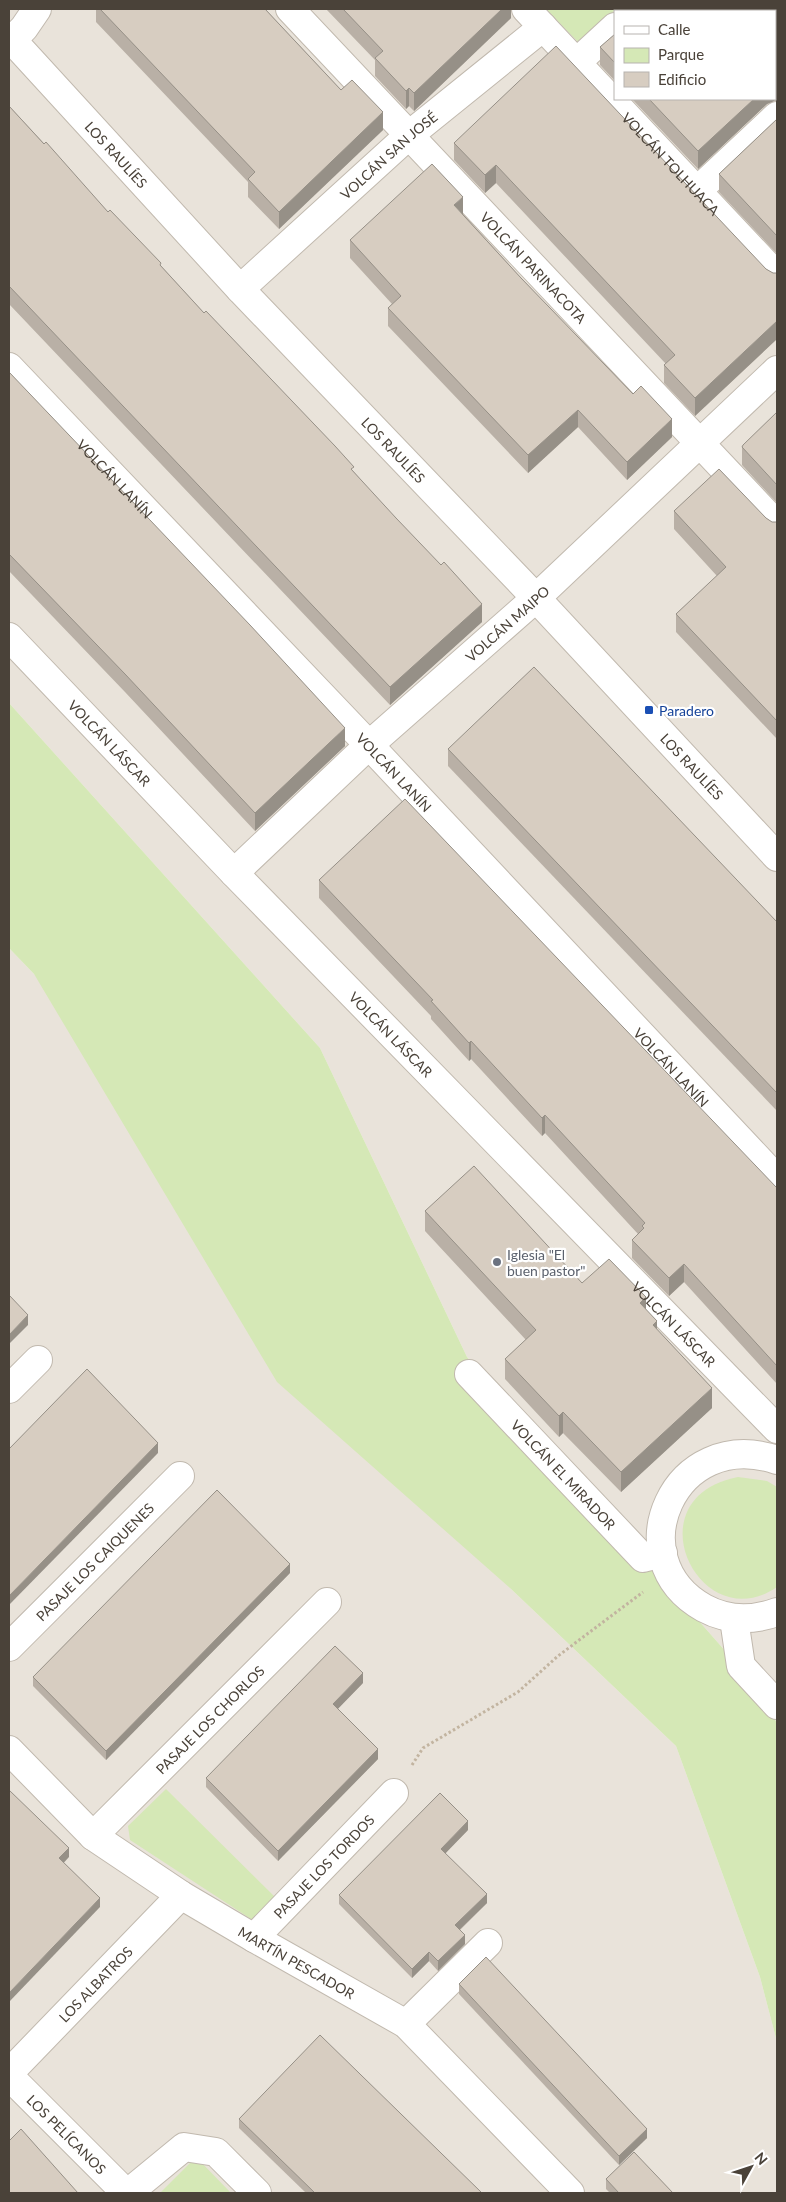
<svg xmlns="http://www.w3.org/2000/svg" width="786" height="2202" font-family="Lato,sans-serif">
<rect width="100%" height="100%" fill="#f5f2ec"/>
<!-- residential -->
<g fill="#e9e3da" fill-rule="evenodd">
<path d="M9 9H777V1723L749 1678 467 1357 320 1048 9 703ZM615 11H775V99H615Z"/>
<polygon points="9,948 34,974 511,1589 676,1746 760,1977 777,2042 777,2193 9,2193"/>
</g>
<!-- green -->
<g fill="#d5e8b6">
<polygon points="546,9 616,9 580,44"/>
<polygon points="9,703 320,1048 467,1357 749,1678 777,1723 777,2042 760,1977 676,1746 511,1589 277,1382 34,974 9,948"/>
<path d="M738 1477 767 1481 777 1487V1587C700 1640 630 1498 738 1477Z"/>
<polygon points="166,1789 276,1898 254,1921 130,1840 128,1826"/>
<polygon points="196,2157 231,2193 160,2193"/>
</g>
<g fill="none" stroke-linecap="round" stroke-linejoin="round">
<defs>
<g id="minor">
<path id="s1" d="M290 9 777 525"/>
<path id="s2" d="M526 9 777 276"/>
<polyline points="632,11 634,9"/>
<path id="s3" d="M12 40 240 289 536 598 777 857"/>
<polyline points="9,43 24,28 37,9"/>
<polyline points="576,63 615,27"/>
<polyline points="697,191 777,116"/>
<path id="s4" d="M240 289 408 136 543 27"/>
<path id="s5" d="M9 367 369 745 777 1179"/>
<path id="s6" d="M9 637 234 873 777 1429"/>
<path id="s7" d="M234 873 369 745 536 598 777 370"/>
<path id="s8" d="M469 1374 643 1558 663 1553"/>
<polyline points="9,1389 38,1360"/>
<path d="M777 1460C674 1425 616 1559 704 1608 728 1621 752 1621 777 1612"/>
<polyline points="734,1619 741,1666 777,1705"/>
<path id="s9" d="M9 1647 180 1476"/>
<path id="s10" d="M9 1750 93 1836 181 1895 254 1938 406 2024 570 2193"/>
<path id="s11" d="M93 1836 327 1602"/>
<path id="s12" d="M254 1938 394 1793"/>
<polyline points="406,2024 488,1943"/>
<path id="s13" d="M9 2073 181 1895"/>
<path id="s14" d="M9 2076 126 2193"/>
<polyline points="128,2193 184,2147 216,2152 257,2193"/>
</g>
</defs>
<!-- minor casing -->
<use href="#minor" stroke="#c1b9ae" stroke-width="30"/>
<!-- path -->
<polyline stroke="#c2b4a0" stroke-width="3" stroke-dasharray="2.5 2.5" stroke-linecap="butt" points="412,1765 423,1748 518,1692 558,1656 643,1592"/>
<!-- minor -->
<use href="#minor" stroke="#fff" stroke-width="28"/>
</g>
<!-- wall -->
<g fill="#b9b0a6">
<polygon points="96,9 265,9 341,90 383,130 279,229 248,197 248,182 96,22"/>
<polygon points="326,9 511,9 511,18 414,111 409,106 406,109 375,76 375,60"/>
<polygon points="777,9 777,101 774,101 767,104 698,169 632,99 775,99 775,11"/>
<polygon points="615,34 615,81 600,65 600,47"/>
<polygon points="9,106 108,212 161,266 204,313 354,472 482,622 390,705 9,304"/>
<polygon points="777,119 777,254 719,192 719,174"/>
<polygon points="454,143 766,269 773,273 777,273 777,339 695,416 664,383 664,365 666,364 496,183 485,193 454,160"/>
<polygon points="463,214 521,278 672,437 627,480 578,427 528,473 388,326 388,308 392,304 350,258 350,240"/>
<polygon points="9,372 345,746 255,831 125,692 9,571"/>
<polygon points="777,412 777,503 742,465 742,447"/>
<polygon points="674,511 766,518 772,522 777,522 777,739 676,632 676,614 717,576 674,529"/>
<polygon points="448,749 777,922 777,1111 448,766"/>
<polygon points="319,880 777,1188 777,1384 684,1282 669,1296 632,1258 632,1240 638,1234 545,1133 542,1136 471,1059 469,1061 431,1019 431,1016 319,898"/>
<polygon points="425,1211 582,1283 646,1309 657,1330 712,1408 621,1492 563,1433 559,1437 505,1379 505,1359 526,1340 425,1231"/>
<polygon points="290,1573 106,1760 33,1686 33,1677"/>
<polygon points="363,1683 337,1709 378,1759 278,1861 206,1787 206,1778"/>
<polygon points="468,1830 445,1853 487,1903 460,1930 465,1944 438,1971 429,1961 412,1978 339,1904 339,1895"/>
<polygon points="459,1984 647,2138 619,2165 459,1994"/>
<polygon points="239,2119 482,2193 306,2193 239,2128"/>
<polygon points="606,2179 673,2193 610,2193 606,2189"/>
</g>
<!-- shaded-wall -->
<g fill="#969087">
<polygon points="502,9 511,9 511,18 414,111 414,93"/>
<polygon points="409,88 409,106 406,109 406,91"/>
<polygon points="754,99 774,99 774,101 767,104 698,169 698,151"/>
<polygon points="383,112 383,130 279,229 279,212"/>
<polygon points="496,165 496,183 485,193 485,175"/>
<polygon points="463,197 463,215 454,205"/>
<polygon points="777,321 777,339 695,416 695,398"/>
<polygon points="578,410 578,427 528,473 528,455"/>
<polygon points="672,419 672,437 627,480 627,462"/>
<polygon points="482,604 482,622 390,705 390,687"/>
<polygon points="345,728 345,746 255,831 255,813"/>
<polygon points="471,1041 471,1059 469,1061 469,1043"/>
<polygon points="545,1115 545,1133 542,1136 542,1118"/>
<polygon points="684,1264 684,1282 669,1296 669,1278"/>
<polygon points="646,1297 646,1317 640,1303"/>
<polygon points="28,1315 28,1325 9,1344 9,1335"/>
<polygon points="657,1321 657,1342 653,1325"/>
<polygon points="712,1388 712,1408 621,1492 621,1472"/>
<polygon points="563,1412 563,1433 559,1437 559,1416"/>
<polygon points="158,1443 158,1453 9,1605 9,1596"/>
<polygon points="290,1564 290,1573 106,1760 106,1751"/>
<polygon points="363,1673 363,1683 333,1714 333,1704"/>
<polygon points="378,1749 378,1759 278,1861 278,1851"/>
<polygon points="468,1821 468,1830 441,1858 441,1849"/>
<polygon points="69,1848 69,1857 59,1868 59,1858"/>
<polygon points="487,1894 487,1903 455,1934 455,1925"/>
<polygon points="100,1898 100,1907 9,2002 9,1993"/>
<polygon points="465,1935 465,1944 438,1971 438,1961"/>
<polygon points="429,1952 429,1961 412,1978 412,1969"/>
<polygon points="647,2129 647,2138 619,2165 619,2156"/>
</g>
<!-- building -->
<g fill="#d7cdc1" stroke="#969087">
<polygon points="100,9 265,9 341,90 352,80 383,112 279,212 248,179 255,172"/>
<polygon points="343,9 502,9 414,93 409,88 406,91 375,58 383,51"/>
<polygon points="641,9 777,9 777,83 775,83 775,11 639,11"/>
<polygon points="615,34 615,63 600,47"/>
<polygon points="556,46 766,269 773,273 777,273 777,321 695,398 664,365 675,355 496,165 485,175 454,143"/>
<polygon points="649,99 754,99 698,151"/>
<polygon points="9,106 44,144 46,142 108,212 110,210 161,263 160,265 204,313 206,311 335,446 354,467 351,469 396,518 441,565 444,562 482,604 390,687 9,286"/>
<polygon points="777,119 777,236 719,174"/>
<polygon points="432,164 463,197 454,205 521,278 633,394 641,386 672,419 627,462 578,410 528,455 388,308 401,296 350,240"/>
<polygon points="9,372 250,625 345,728 255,813 125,674 9,554"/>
<polygon points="777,412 777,485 742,447 743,445"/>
<polygon points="719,469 766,518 772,522 777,522 777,721 676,614 726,567 674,511"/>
<polygon points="534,667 777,922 777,1093 448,749"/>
<polygon points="405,799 777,1188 777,1366 684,1264 669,1278 632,1240 644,1228 642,1226 645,1223 545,1115 542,1118 471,1041 469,1043 431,1001 433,1000 319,880"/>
<polygon points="474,1166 582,1283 609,1259 646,1297 640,1303 657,1321 653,1325 712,1388 621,1472 563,1412 559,1416 505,1359 536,1330 425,1211"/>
<polygon points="9,1295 28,1315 9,1335"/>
<polygon points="87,1369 158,1443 9,1596 9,1449"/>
<polygon points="217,1490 290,1564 106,1751 33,1677"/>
<polygon points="335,1646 363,1673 333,1704 378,1749 278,1851 206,1778"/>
<polygon points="9,1790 69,1848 59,1858 100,1898 9,1993"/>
<polygon points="440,1793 468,1821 441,1849 487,1894 455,1925 465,1935 438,1961 429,1952 412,1969 339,1895"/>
<polygon points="486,1957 647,2129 619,2156 459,1984"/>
<polygon points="320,2035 482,2193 315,2193 239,2119"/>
<polygon points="21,2129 78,2193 9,2193 9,2141"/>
<polygon points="634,2152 673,2193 619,2193 606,2179"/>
</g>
<!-- markers -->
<rect fill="#1a4fb4" stroke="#fff" stroke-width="2" x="644" y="705" width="10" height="10" rx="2.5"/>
<circle fill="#6b7280" stroke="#fff" stroke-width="2" cx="497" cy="1262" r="5"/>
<g text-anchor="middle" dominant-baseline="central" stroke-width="4.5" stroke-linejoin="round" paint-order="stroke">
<!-- street labels -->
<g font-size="14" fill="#4a4239" stroke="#fff">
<text stroke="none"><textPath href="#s3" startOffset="155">LOS RAULÍES</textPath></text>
<text stroke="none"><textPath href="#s4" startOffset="200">VOLCÁN SAN JOSÉ</textPath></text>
<text stroke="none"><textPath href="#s2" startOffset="212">VOLCÁN TOLHUACA</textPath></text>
<text stroke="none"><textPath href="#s1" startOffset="355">VOLCÁN PARINACOTA</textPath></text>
<text stroke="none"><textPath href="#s3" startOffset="560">LOS RAULÍES</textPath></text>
<text stroke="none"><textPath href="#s5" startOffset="154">VOLCÁN LANÍN</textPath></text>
<text stroke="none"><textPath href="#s7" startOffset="370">VOLCÁN MAIPO</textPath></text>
<text stroke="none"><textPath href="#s6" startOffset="146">VOLCÁN LÁSCAR</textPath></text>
<text stroke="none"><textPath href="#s3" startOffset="995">LOS RAULÍES</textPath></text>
<text stroke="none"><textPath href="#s5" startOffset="559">VOLCÁN LANÍN</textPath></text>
<text stroke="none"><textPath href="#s6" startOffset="551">VOLCÁN LÁSCAR</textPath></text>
<text stroke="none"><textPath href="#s5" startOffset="964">VOLCÁN LANÍN</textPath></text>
<text stroke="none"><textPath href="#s6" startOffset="956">VOLCÁN LÁSCAR</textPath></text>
<text stroke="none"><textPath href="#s8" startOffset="138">VOLCÁN EL MIRADOR</textPath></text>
<text stroke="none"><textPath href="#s9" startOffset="121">PASAJE LOS CAIQUENES</textPath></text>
<text stroke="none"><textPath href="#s11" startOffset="165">PASAJE LOS CHORLOS</textPath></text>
<text stroke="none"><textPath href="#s12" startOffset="100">PASAJE LOS TORDOS</textPath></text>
<text stroke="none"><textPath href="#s10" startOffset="360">MARTÍN PESCADOR</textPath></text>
<text stroke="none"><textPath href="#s13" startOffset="124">LOS ALBATROS</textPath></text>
<text stroke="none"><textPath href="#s14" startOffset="82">LOS PELÍCANOS</textPath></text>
</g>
<!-- transit labels -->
<g font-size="14" fill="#164399" stroke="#fff" text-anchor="start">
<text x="659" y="710">Paradero</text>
</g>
<!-- worship labels -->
<g font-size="14" fill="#5b616d" stroke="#fff" text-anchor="start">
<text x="507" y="1254">Iglesia "El<tspan x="507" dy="16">buen pastor"</tspan></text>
</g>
</g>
<!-- border -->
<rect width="786" height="2202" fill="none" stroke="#4a4239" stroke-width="20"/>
<!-- legend -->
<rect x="614" y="10" width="162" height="90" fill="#ffffff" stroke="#b7b3b0"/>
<rect x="624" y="26" width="25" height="8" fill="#ffffff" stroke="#b7b3b0"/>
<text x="658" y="35" font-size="15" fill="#4a4239">Calle</text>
<rect x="624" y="48" width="25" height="15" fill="#d5e8b6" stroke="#b7b3b0"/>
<text x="658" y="60" font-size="15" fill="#4a4239">Parque</text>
<rect x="624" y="72" width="25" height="15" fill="#d7cdc1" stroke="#b7b3b0"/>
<text x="658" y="85" font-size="15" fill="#4a4239">Edificio</text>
<!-- north arrow -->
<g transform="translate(751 2167) rotate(50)" stroke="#ffffff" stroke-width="4" paint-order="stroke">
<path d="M0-4L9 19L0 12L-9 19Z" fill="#4a4239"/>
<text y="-8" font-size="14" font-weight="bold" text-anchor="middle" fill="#4a4239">N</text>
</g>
</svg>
